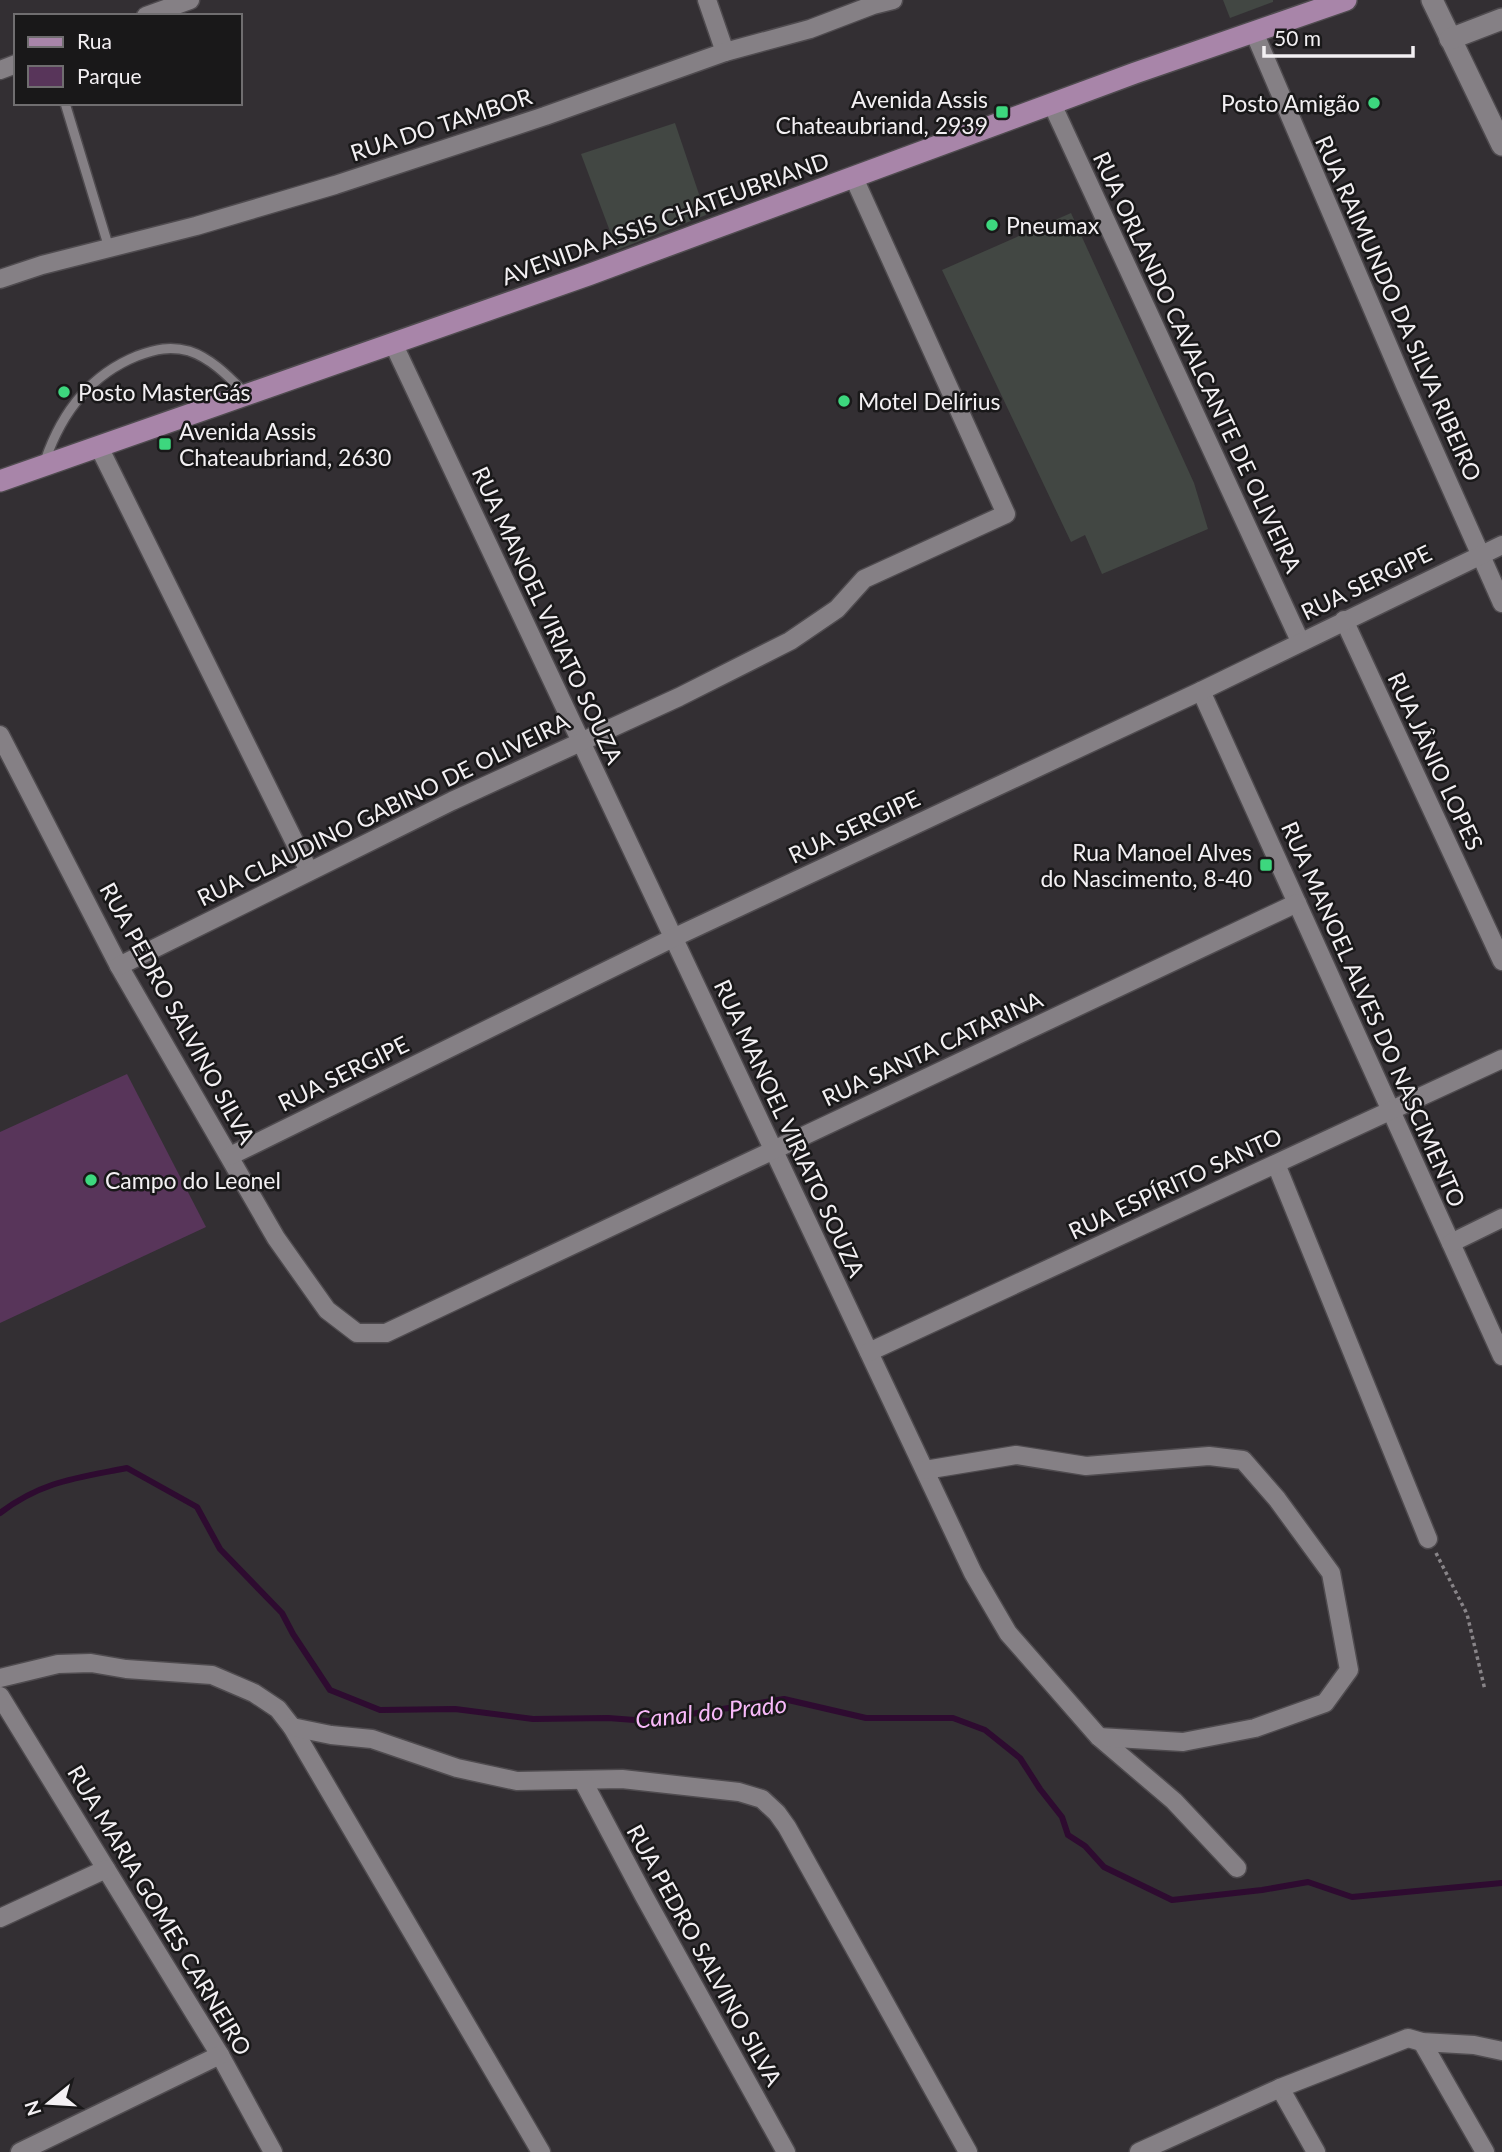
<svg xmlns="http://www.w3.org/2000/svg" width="1502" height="2152" font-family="Lato,sans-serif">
<rect width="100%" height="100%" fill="#332f33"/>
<!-- green -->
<polygon fill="#58355a" points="127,1074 206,1227 0,1323 0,1132"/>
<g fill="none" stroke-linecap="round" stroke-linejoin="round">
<!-- stream -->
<path stroke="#2e0b30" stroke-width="6" d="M0 1513C42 1481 77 1478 127 1468L197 1507 220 1549 282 1613 293 1634 330 1690 380 1710 455 1709 533 1719 608 1718 648 1721 784 1699 866 1718H953L985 1730 1020 1758 1040 1789 1062 1817 1068 1835 1085 1846 1104 1867 1172 1900 1262 1890 1308 1882 1352 1897 1502 1883"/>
</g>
<!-- building -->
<g fill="#424743">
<polygon points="1223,0 1273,0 1273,2 1230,18"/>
<polygon points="675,123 706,215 617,250 581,154"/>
<polygon points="1071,213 1194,483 1208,529 1102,574 1085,535 1071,542 942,270"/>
</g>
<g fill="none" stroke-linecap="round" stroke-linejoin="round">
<defs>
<g id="lane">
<polyline points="65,103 109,248"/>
<path d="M45 461C61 414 90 375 137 356 156 349 170 346 189 351 211 358 229 377 245 393"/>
</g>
<g id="street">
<polyline points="707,0 725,52"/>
<polyline points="146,16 190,0"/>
<polyline points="1254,32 1405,385 1502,603"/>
<polyline points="0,70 16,64"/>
<polyline points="1052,104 1300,641"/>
<polyline points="0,279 42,265 196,226 335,185 545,116 725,52 810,29 873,5 893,0"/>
<polyline points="393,343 973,1573 1008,1633 1099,1737 1174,1801 1237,1868"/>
<polyline points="99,447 309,871"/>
<polyline points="1344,620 1502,961"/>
<polyline points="1201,691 1502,1356"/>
<polyline points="0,735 119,966 276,1238 327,1310 357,1333 386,1333 1297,903"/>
<polyline points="119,966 452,801 679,697 790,641 837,609 864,579 1006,514 854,178"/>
<polyline points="230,1156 673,938 1201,691 1502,545"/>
<polyline points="1276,1164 1428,1539"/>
<polyline points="1451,1243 1502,1218"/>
<polyline points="869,1352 1502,1059"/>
<polyline points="925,1470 1016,1455 1086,1466 1209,1456 1243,1460 1277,1499 1331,1573 1349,1670 1325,1703 1255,1728 1183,1742 1099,1737"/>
<polyline points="0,1678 58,1664 91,1663 126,1669 212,1675 254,1693 278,1709 292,1727 541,2152"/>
<polyline points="0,1696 220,2055 273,2152"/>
<polyline points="292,1727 331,1735 372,1739 457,1768 517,1781 622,1779 739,1792 762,1799 777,1813 787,1827 968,2152"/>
<polyline points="583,1781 644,1896 786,2152"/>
<polyline points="0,1918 106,1869"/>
<polyline points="1422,2042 1485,2152"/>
<polyline points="1280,2088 1316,2152"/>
<polyline points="20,2152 220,2055"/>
<polyline points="1139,2152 1280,2088 1408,2038 1422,2042 1474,2045 1502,2051"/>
</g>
<g id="secondary">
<polyline points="1432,0 1502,145"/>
<polyline points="1450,39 1502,19"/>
</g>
<polyline id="primary" points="0,481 588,275 1135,73 1346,0"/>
</defs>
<!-- lane casing -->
<use href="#lane" stroke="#4f4b4f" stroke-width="12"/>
<!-- street casing -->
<use href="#street" stroke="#4f4b4f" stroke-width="21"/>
<!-- secondary casing -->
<use href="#secondary" stroke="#4f4b4f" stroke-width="24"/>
<!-- primary casing -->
<use href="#primary" stroke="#4f4b4f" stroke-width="24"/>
<!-- path -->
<polyline stroke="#888488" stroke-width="3.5" stroke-dasharray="3.5 3.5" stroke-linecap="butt" points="1436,1553 1467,1614 1485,1690"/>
<!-- lane -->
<use href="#lane" stroke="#858085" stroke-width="9"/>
<!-- street -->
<use href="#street" stroke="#858085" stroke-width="18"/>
<!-- secondary -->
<use href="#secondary" stroke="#858085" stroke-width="21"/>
<!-- primary -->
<use href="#primary" stroke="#a885a9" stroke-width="21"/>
</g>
<!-- markers -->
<g fill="#3dd77e" stroke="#191819" stroke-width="2.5">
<circle cx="1374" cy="103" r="7"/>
<rect x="995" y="105" width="14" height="14" rx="3.5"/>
<circle cx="992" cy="225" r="7"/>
<circle cx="64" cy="392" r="7"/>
<circle cx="844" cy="401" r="7"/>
<rect x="158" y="437" width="14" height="14" rx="3.5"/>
<rect x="1259" y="858" width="14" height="14" rx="3.5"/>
<circle cx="91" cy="1180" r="7"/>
</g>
<g text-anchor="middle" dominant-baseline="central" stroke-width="5" stroke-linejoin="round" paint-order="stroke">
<!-- poi labels -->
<g font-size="23" fill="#f3f0f3" stroke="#191819" text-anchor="start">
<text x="988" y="99" text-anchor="end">Avenida Assis<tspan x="988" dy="26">Chateaubriand, 2939</tspan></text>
<text x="1360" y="103" text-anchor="end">Posto Amigão</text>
<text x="1006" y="225">Pneumax</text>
<text x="78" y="392">Posto MasterGás</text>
<text x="858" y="401">Motel Delírius</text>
<text x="179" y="431">Avenida Assis<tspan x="179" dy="26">Chateaubriand, 2630</tspan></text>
<text x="1252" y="852" text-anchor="end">Rua Manoel Alves<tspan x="1252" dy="26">do Nascimento, 8-40</tspan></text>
<text x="105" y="1180">Campo do Leonel</text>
</g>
<!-- street labels -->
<g font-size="23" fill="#f3f0f3" stroke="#191819">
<text transform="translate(441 124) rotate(-18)">RUA DO TAMBOR</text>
<text transform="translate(665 218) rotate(-20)">AVENIDA ASSIS CHATEUBRIAND</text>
<text transform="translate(1399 308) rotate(66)">RUA RAIMUNDO DA SILVA RIBEIRO</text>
<text transform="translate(1198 362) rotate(65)">RUA ORLANDO CAVALCANTE DE OLIVEIRA</text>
<text transform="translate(1366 582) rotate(-26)">RUA SERGIPE</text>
<text transform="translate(548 615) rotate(65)">RUA MANOEL VIRIATO SOUZA</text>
<text transform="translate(1436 761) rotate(65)">RUA JÂNIO LOPES</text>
<text transform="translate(383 809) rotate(-26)">RUA CLAUDINO GABINO DE OLIVEIRA</text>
<text transform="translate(854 826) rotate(-25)">RUA SERGIPE</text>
<text transform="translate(178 1013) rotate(61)">RUA PEDRO SALVINO SILVA</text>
<text transform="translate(1374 1014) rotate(66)">RUA MANOEL ALVES DO NASCIMENTO</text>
<text transform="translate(932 1048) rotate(-25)">RUA SANTA CATARINA</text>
<text transform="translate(343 1073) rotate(-26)">RUA SERGIPE</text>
<text transform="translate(790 1128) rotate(65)">RUA MANOEL VIRIATO SOUZA</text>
<text transform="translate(1175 1183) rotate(-25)">RUA ESPÍRITO SANTO</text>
<text transform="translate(160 1910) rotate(59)">RUA MARIA GOMES CARNEIRO</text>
<text transform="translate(705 1955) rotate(61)">RUA PEDRO SALVINO SILVA</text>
</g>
<!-- water labels -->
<g font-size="24" font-style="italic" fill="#f8b9f9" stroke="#191819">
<text transform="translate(711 1711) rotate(-6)">Canal do Prado</text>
</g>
</g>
<!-- legend -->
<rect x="14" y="14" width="228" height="91" fill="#191819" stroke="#706e70" stroke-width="2"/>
<rect x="28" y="37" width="35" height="10" fill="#a885a9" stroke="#706e70" stroke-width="2"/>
<text x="77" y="49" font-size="21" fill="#f3f0f3">Rua</text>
<rect x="28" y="66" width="35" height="21" fill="#58355a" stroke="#706e70" stroke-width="2"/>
<text x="77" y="84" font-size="21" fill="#f3f0f3">Parque</text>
<!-- north arrow -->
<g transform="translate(49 2103) rotate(252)" stroke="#191819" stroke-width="5" paint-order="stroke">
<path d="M0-5L12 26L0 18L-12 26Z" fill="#f3f0f3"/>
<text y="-10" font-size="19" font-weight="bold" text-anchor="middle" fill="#f3f0f3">N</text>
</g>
<!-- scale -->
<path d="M1264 46v10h149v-10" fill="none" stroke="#f3f0f3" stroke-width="3.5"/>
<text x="1274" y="46" font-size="21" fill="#f3f0f3" stroke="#191819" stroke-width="5" paint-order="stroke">50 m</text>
</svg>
